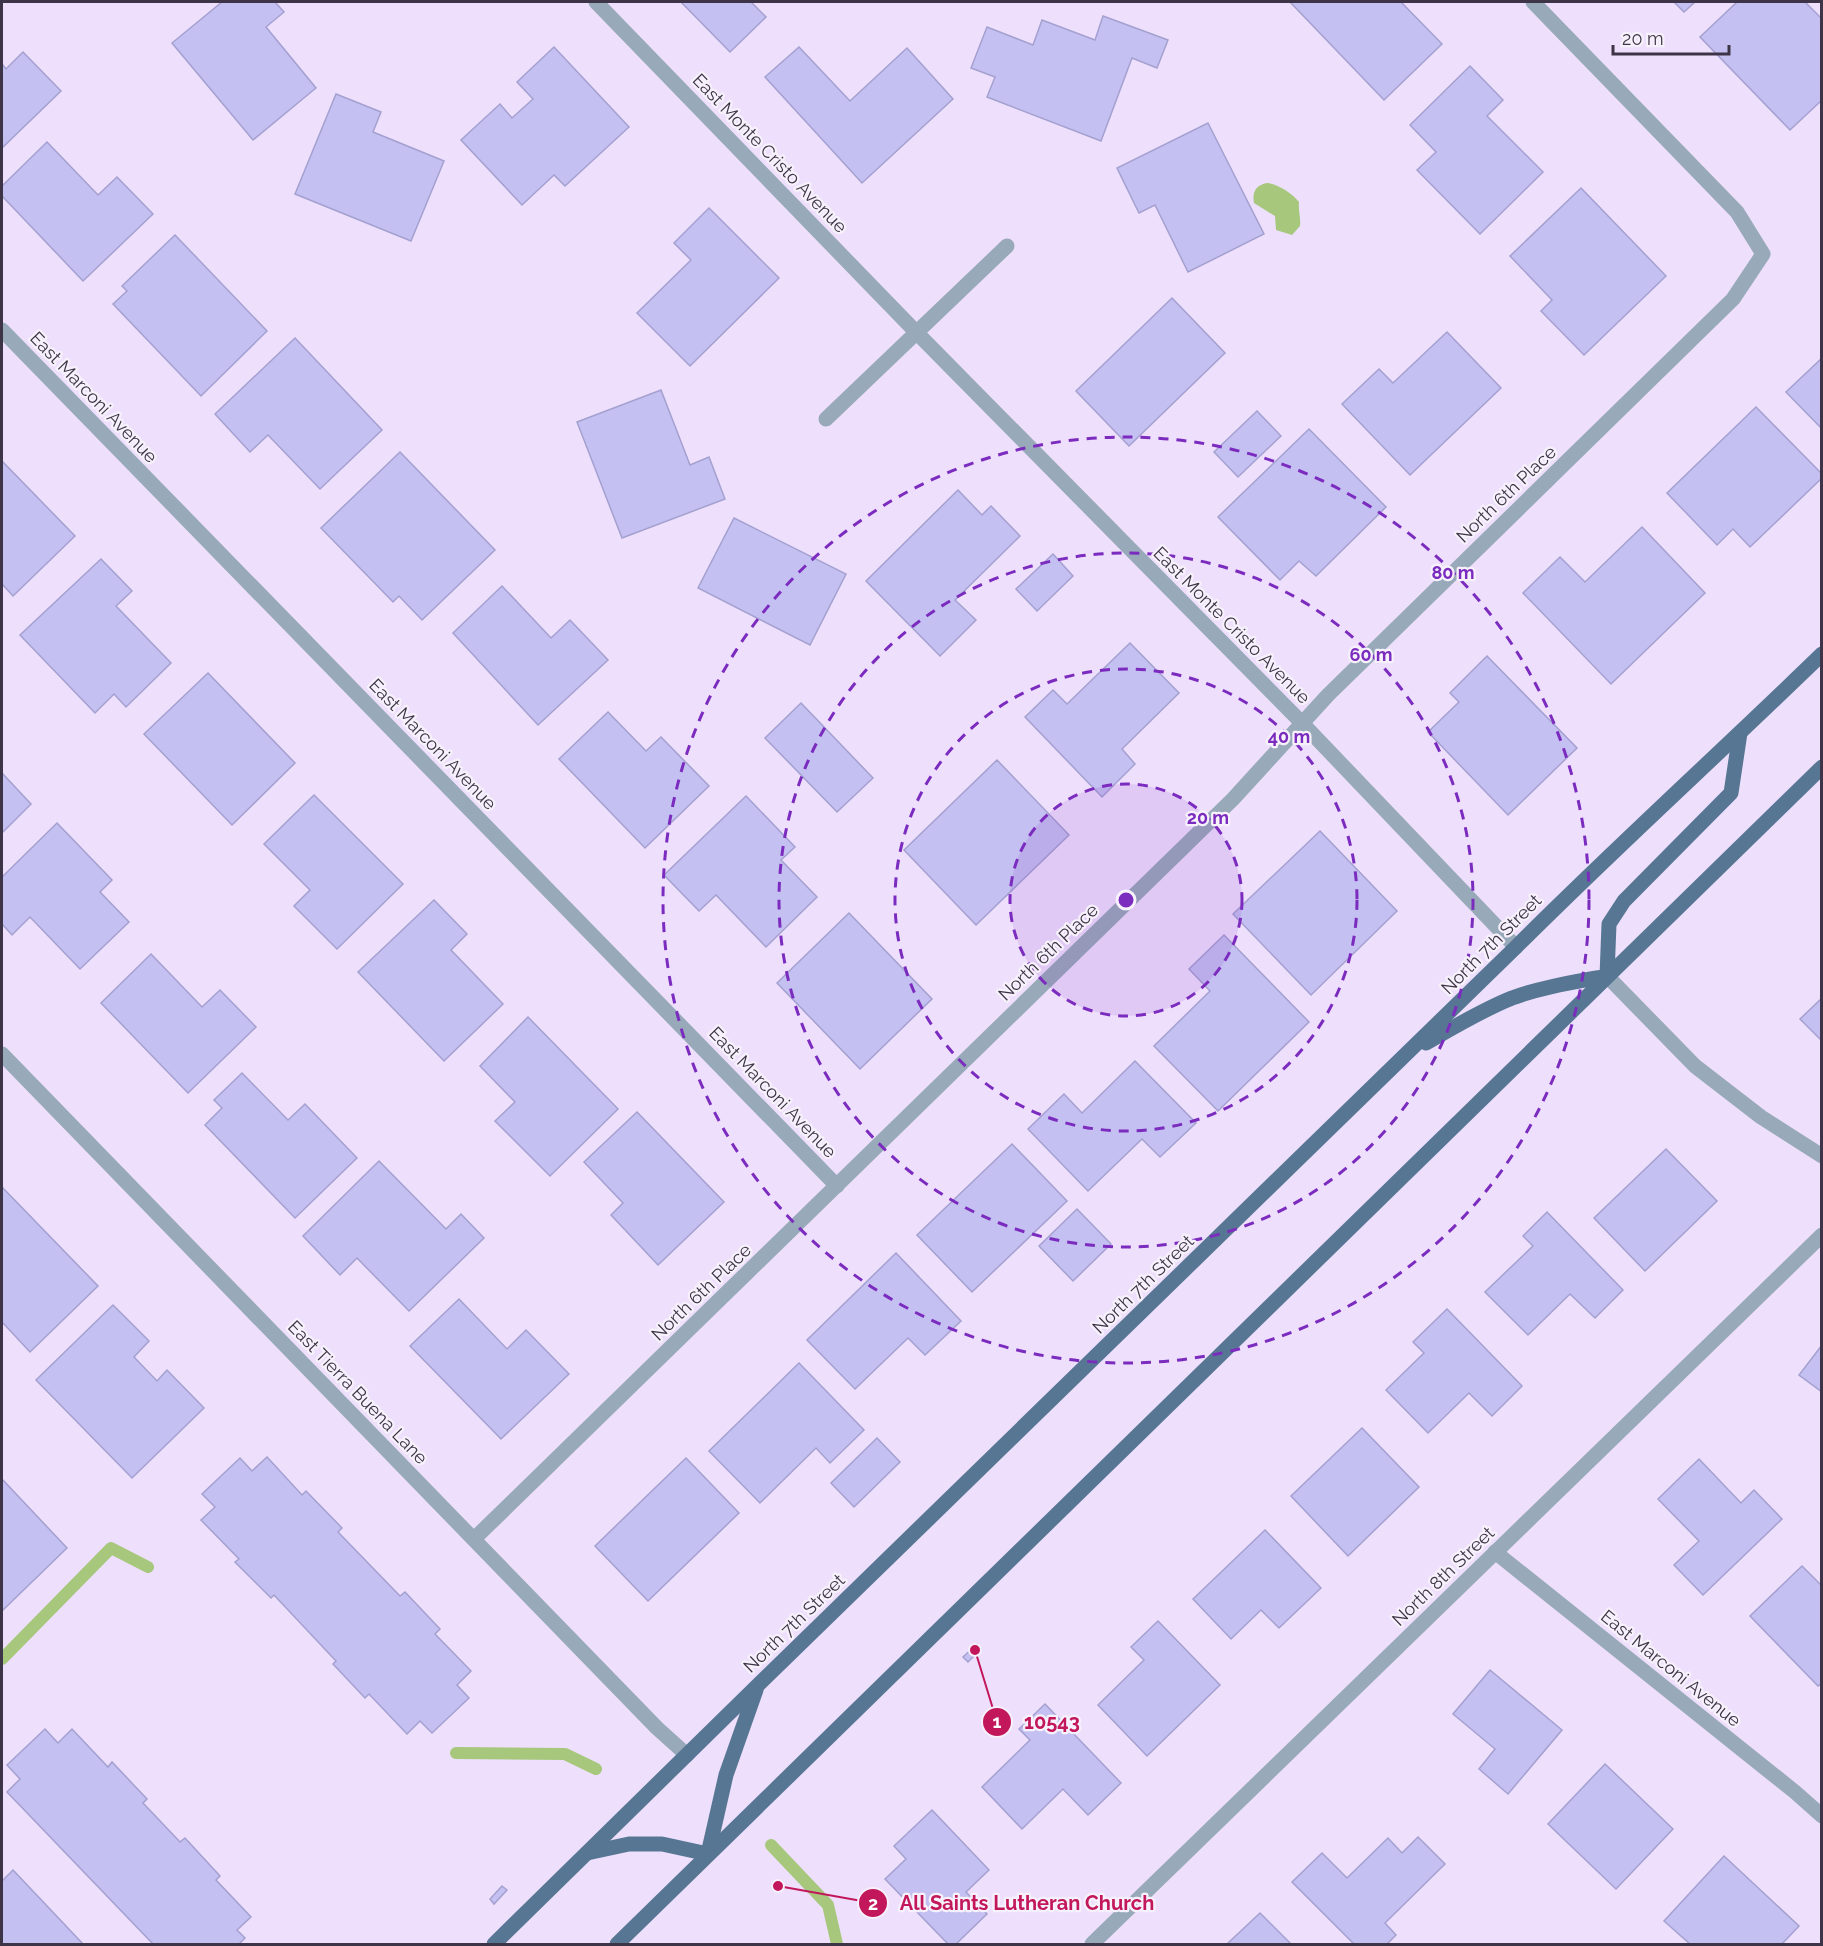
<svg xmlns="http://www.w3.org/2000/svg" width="1823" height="1946" font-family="Raleway,sans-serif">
<rect width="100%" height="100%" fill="#eee0fc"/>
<!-- water -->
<path fill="#a6c77c" d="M1267 183C1278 184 1292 193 1299 202 1298 211 1301 218 1300 226L1292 235 1276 230 1275 216 1254 203C1252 192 1256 185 1267 183Z"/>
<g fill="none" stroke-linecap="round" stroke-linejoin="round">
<!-- stream -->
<g stroke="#a6c77c" stroke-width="12">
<polyline points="2,1659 111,1548 148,1567"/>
<polyline points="456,1753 565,1754 596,1769"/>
<polyline points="771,1845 828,1905 837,1944"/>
</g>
</g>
<!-- building -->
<g fill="#c4c0f1" stroke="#a4a0d0" stroke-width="1.5">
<polygon points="222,2 275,2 284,12 266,27 316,88 253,140 172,43"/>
<polygon points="681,2 751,2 766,17 730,52"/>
<polygon points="1290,2 1401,2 1442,44 1384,100"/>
<polygon points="1674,2 1695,2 1684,12"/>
<polygon points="1737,2 1805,2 1822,19 1822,100 1790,130 1700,37"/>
<polygon points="1103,16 1168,40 1157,68 1132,58 1101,141 987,97 995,77 971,68 987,27 1033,45 1042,20 1095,40"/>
<polygon points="554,47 629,127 565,186 554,175 522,205 461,140 500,104 512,118 533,99 517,82"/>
<polygon points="799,47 850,101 907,48 953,99 862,183 765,77"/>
<polygon points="23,52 61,91 2,148 2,64 6,69"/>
<polygon points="1470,66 1503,100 1487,116 1543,172 1480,234 1417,170 1436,152 1410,125"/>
<polygon points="336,94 381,112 373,132 444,161 411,241 295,194"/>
<polygon points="1208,123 1264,234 1188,272 1155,205 1139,213 1117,168"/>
<polygon points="47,142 98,195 117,177 153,214 83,281 2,196 2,186"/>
<polygon points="1581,188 1666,276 1584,355 1541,311 1552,300 1510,256"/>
<polygon points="709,208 779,278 690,366 637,313 691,260 674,243"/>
<polygon points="175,235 267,331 201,396 113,304 127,291 122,286"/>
<polygon points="1172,298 1225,353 1129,446 1076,391"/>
<polygon points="1447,332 1501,388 1410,475 1342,404 1379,369 1393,383"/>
<polygon points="295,338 382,430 320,489 268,435 250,452 215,414"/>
<polygon points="1822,358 1822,429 1786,392"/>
<polygon points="661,390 690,465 709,457 725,499 622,538 577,422"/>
<polygon points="1756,407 1822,474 1822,478 1750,547 1733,529 1717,545 1667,493"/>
<polygon points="1257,411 1281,436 1238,477 1214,452"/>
<polygon points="1309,429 1386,507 1316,576 1299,561 1280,580 1218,517"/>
<polygon points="400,452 495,550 422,620 399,596 393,602 321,528"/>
<polygon points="2,461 75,536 13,596 2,584"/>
<polygon points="958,490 982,515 991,506 1020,536 955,600 976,620 940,656 866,581"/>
<polygon points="734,518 846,574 810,645 698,588"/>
<polygon points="1642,527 1705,593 1611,684 1523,593 1560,557 1585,582"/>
<polygon points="1053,554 1073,576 1037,611 1016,589"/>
<polygon points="101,559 132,591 116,606 171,663 126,707 114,694 95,713 20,635"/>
<polygon points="502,586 551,638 570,620 608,660 538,725 453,633"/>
<polygon points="1130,643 1179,693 1122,749 1135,764 1102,797 1025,717 1053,690 1067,704"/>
<polygon points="1487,656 1577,748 1508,815 1428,732 1459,702 1450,693"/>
<polygon points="208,673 295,763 232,825 144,734"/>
<polygon points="801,703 873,778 837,812 765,738"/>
<polygon points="608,712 646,751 661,737 709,786 645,848 559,759"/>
<polygon points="997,760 1069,835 976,925 904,850"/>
<polygon points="2,773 31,804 2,833"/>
<polygon points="314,795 403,884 337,949 294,906 310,890 264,844"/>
<polygon points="746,796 795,847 781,860 817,897 766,947 716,895 699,911 664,875"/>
<polygon points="57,823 112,880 100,892 129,922 80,969 30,917 12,935 2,924 2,877"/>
<polygon points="1320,831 1397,911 1311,995 1233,914"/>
<polygon points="434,900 467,934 451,950 503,1004 444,1061 358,972"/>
<polygon points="849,913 932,999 860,1069 777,983"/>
<polygon points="1224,935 1309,1022 1218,1111 1154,1046 1210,991 1189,969"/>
<polygon points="151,954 202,1007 220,990 256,1027 188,1093 101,1003"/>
<polygon points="1822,998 1822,1041 1800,1019"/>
<polygon points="528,1017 618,1109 550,1176 495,1121 515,1102 480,1066"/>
<polygon points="1135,1061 1196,1123 1160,1157 1142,1139 1088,1191 1028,1129 1064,1094 1082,1113"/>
<polygon points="242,1073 288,1120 305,1104 357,1158 295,1218 205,1125 222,1108 214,1100"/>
<polygon points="637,1112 724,1202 658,1265 611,1215 623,1203 584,1162"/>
<polygon points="1012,1144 1067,1201 972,1292 917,1235"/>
<polygon points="1666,1149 1717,1201 1645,1271 1594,1218"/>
<polygon points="379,1161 446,1229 461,1214 484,1238 409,1311 357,1258 340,1275 303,1236"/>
<polygon points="2,1187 98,1286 30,1352 2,1322"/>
<polygon points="1077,1209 1111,1244 1073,1281 1039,1246"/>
<polygon points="1547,1212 1623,1290 1595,1318 1570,1294 1528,1335 1485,1292 1533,1246 1523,1236"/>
<polygon points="896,1253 961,1321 925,1355 908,1338 855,1389 807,1340"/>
<polygon points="459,1299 507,1349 526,1330 569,1374 501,1439 410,1346"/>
<polygon points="113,1305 149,1341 134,1357 157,1381 167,1370 204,1408 132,1478 36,1380"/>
<polygon points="1447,1309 1522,1386 1492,1416 1469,1393 1428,1433 1386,1390 1424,1353 1413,1342"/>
<polygon points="1822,1345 1822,1392 1799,1375"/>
<polygon points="799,1363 864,1430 830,1463 816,1448 760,1503 709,1451"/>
<polygon points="1362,1428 1419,1487 1348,1556 1291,1496"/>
<polygon points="877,1438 900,1462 854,1507 831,1483"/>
<polygon points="267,1457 302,1495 306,1491 342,1528 338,1532 400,1596 405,1592 440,1629 435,1634 471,1671 457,1685 469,1698 432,1733 420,1721 407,1734 369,1694 365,1698 333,1664 336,1661 274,1595 271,1598 235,1562 239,1559 201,1520 215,1507 202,1494 240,1458 252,1471"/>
<polygon points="686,1458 739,1513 648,1601 595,1546"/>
<polygon points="1699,1459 1741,1503 1754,1490 1782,1519 1703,1595 1674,1565 1699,1541 1658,1499"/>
<polygon points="2,1479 67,1548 2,1611"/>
<polygon points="1265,1530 1321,1588 1279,1628 1261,1610 1231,1639 1193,1599"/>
<polygon points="1802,1566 1822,1586 1822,1683 1818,1686 1750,1616"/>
<polygon points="1158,1621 1220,1685 1147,1756 1098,1705 1144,1660 1131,1647"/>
<polygon points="977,1644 981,1649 968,1662 963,1657"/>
<polygon points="1490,1670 1562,1730 1508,1794 1479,1769 1495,1749 1453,1714"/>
<polygon points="1045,1704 1121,1783 1088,1815 1063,1789 1022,1829 982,1787 1030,1740 1019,1729"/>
<polygon points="45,1729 58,1743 72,1729 108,1767 112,1762 147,1799 143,1803 180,1842 185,1838 220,1876 216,1880 251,1917 237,1930 245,1938 239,1944 153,1944 7,1792 20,1779 7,1765"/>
<polygon points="1605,1764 1673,1829 1616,1889 1548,1824"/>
<polygon points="932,1810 989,1870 966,1892 987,1914 956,1944 948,1944 885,1879 906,1859 894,1846"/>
<polygon points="1418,1837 1445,1864 1385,1923 1396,1935 1387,1944 1354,1944 1292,1882 1322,1853 1347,1878 1388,1838 1402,1853"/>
<polygon points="1724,1856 1799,1926 1782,1944 1690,1944 1664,1921"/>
<polygon points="13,1870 83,1944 2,1944 2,1881"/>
<polygon points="502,1886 507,1890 494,1904 490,1899"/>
<polygon points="1260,1913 1291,1944 1227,1944"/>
</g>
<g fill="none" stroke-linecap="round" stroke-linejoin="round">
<!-- minor -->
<g stroke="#98a9ba" stroke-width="15">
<polyline points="596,2 916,332 1302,723 1516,947"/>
<polyline points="2,330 837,1186"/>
<polyline points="826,419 1007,246"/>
<polyline points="1607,976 1695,1066 1761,1117 1822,1156"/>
<polyline points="2,1054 657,1728 687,1755"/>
<polyline points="474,1539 1233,799 1328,695 1733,299 1763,254 1737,212 1533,2"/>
<polyline points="1495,1552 1795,1792 1822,1816"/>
<polyline points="1092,1944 1822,1235"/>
</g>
<!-- primary -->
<g stroke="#577693" stroke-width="15">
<polyline points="1607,976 1609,924 1624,901 1731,793 1740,733"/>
<path d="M1426 1043C1454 1027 1482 1010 1512 998 1542 987 1575 982 1607 976"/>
<polyline points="587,1853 629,1844 662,1844 708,1854"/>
<polyline points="708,1854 726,1775 756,1690"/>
<path d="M494 1944 758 1685 1516 947C1616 847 1720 753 1822 654"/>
<polyline points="617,1944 1822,767"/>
</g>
</g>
<!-- distance rings -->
<circle cx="1126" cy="900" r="116" fill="#7b2cbf" fill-opacity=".12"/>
<g fill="none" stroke="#7b2cbf" stroke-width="3" stroke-dasharray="10 8">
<circle cx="1126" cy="900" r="116"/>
<circle cx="1126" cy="900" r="231"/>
<circle cx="1126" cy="900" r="347"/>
<circle cx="1126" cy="900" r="463"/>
</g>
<g text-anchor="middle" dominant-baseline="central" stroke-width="4.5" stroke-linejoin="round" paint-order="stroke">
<!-- street labels -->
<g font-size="18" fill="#3e3447" stroke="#f6f1fb">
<text transform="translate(770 153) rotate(46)">East Monte Cristo Avenue</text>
<text transform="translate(94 397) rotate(46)">East Marconi Avenue</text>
<text transform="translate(1506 494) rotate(-44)">North 6th Place</text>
<text transform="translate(1232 625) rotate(45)">East Monte Cristo Avenue</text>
<text transform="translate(433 744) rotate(46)">East Marconi Avenue</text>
<text transform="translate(1491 944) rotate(-45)">North 7th Street</text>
<text transform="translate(1048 952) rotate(-44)">North 6th Place</text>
<text transform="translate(773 1092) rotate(46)">East Marconi Avenue</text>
<text transform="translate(1143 1284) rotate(-44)">North 7th Street</text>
<text transform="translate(701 1292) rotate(-44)">North 6th Place</text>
<text transform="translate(358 1392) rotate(46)">East Tierra Buena Lane</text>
<text transform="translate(1443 1576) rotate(-44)">North 8th Street</text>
<text transform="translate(794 1623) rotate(-44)">North 7th Street</text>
<text transform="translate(1671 1668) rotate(39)">East Marconi Avenue</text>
</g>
</g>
<circle cx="1126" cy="900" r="9" fill="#7b2cbf" stroke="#f6f1fb" stroke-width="3"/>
<g font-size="18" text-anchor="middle" font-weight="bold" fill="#7b2cbf" stroke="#f6f1fb" stroke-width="4.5" stroke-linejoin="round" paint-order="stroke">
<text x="1453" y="579">80 m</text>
<text x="1371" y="661">60 m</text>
<text x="1289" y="743">40 m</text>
<text x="1208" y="824">20 m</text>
</g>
<!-- callouts -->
<path fill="none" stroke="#c2185b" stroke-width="2" d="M975 1650L997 1722M778 1886L873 1903"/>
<g fill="#c2185b" stroke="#f6f1fb" stroke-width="2">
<circle cx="975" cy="1650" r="6"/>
<circle cx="778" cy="1886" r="6"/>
<circle cx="997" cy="1722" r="15"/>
<circle cx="873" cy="1903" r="15"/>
</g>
<g font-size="18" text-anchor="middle" font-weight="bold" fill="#fff">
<text x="997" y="1728">1</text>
<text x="873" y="1910">2</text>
</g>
<g font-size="20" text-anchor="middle" font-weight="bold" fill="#c2185b" stroke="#f6f1fb" stroke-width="4.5" stroke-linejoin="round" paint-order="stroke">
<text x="1052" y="1729">10543</text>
<text x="1027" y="1910">All Saints Lutheran Church</text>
</g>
<!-- border -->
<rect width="1823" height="1946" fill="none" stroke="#3e3447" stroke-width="6"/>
<!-- scale -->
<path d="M1613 45v9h116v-9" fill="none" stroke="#3e3447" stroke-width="3"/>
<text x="1622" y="45" font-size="18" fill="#3e3447" stroke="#f6f1fb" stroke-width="4.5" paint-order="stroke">20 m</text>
</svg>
